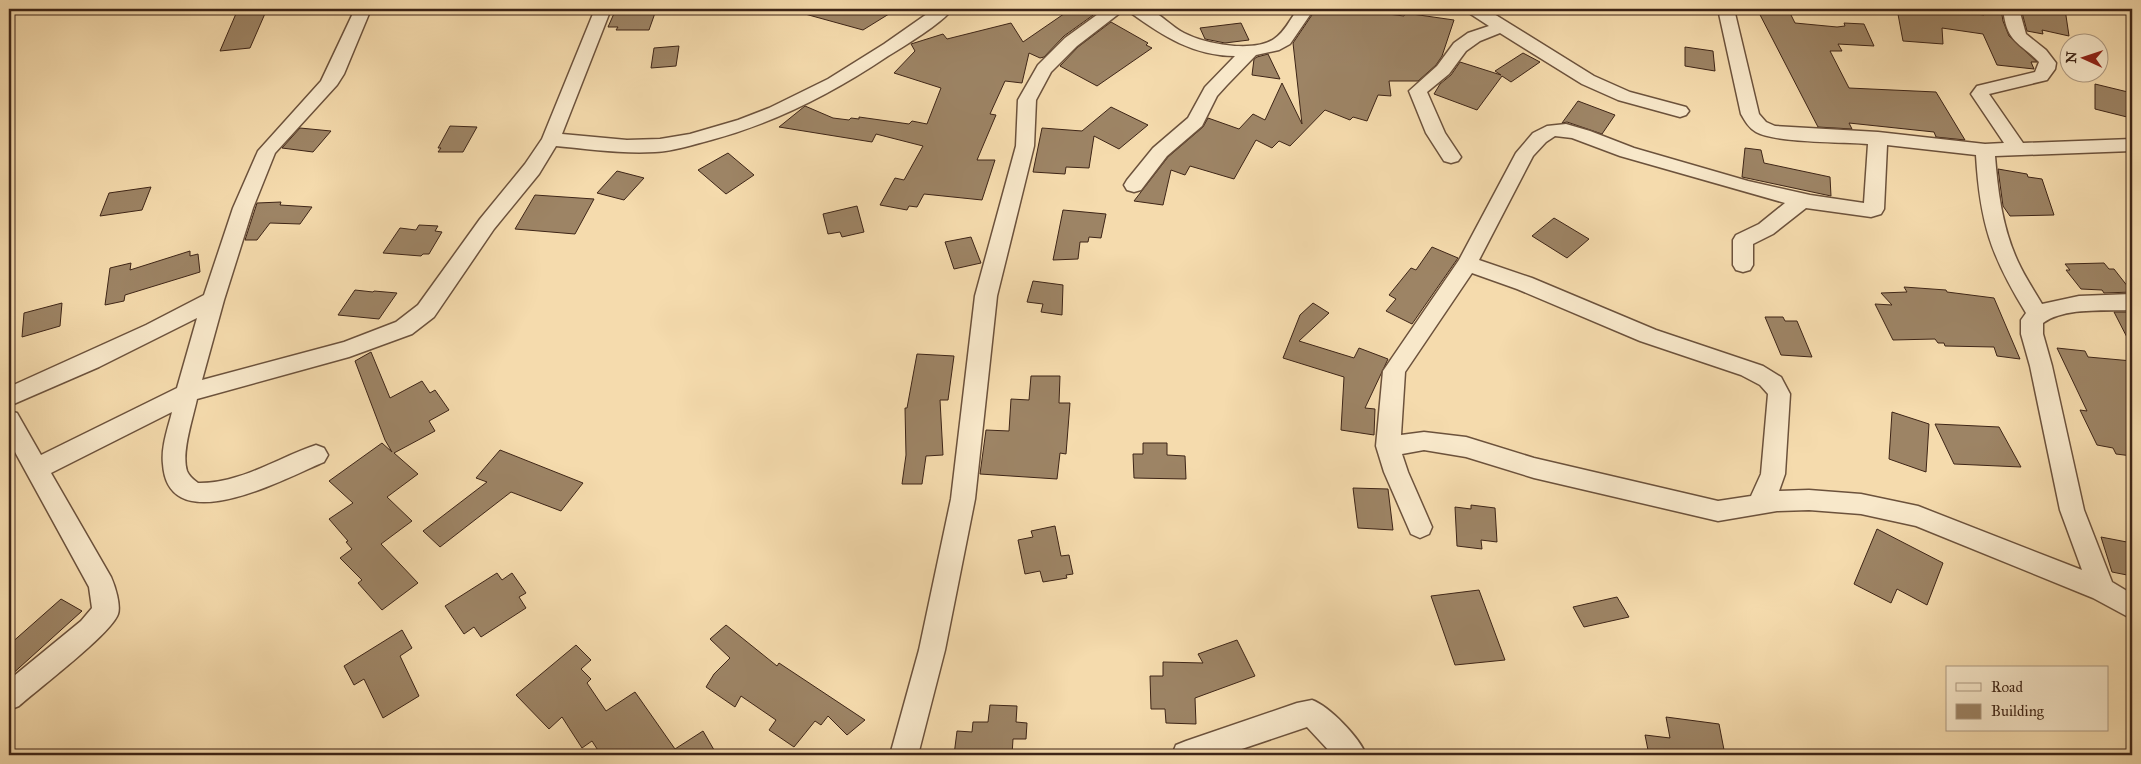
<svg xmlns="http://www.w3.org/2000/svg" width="2141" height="764" font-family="'IM FELL Great Primer',serif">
<rect width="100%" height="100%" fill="#f5dbad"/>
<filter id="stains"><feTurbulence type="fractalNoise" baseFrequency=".004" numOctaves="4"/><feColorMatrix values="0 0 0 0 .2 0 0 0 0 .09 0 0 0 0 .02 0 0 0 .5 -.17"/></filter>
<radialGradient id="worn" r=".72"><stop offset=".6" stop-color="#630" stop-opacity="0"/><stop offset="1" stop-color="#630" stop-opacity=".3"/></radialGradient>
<!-- building -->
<g fill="#9d8465" stroke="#3e2517">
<polygon points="238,9 267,9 250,48 220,51"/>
<polygon points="616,9 635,9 633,13 655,13 649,30 616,30 618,27 608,27"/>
<polygon points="806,9 897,9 863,30 805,14"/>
<polygon points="1071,9 1089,9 1096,13 1064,36 1044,57 1040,58 1029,53 1022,83 1005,81 990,114 996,115 977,160 995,160 982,200 924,194 917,207 909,206 907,210 880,205 895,178 904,180 923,146 876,134 872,142 779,127 805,106 833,118 849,120 851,118 859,119 859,117 909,124 912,121 927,124 941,88 894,73 915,51 911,44 943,34 947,39 1011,23 1023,42"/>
<polygon points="1316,9 1372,9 1372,12 1404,16 1405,13 1454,20 1442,56 1436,65 1418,81 1389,81 1391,96 1378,95 1367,121 1353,117 1350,120 1325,110 1290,146 1279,141 1272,148 1256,140 1234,179 1190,166 1185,175 1171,170 1163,205 1134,201 1168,157 1203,127 1208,118 1239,129 1253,114 1265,120 1282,83 1302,124 1293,43"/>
<polygon points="1757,9 1788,9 1795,23 1837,27 1845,26 1844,23 1864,24 1874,46 1838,44 1842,51 1830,51 1849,88 1936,92 1965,140 1936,137 1934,132 1849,123 1852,129 1818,127"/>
<polygon points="1897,9 1934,9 1984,15 1984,9 2001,9 2003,21 2009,36 2037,62 2031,62 2034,69 1997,65 1983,34 1942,28 1943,44 1903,41"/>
<polygon points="2021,9 2065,9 2069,36 2042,30 2043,34 2027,31"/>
<polygon points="1111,22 1148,43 1146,45 1152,48 1097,86 1060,66 1078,47"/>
<polygon points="1241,23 1249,40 1225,43 1205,39 1200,28"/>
<polygon points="679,46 676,66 651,68 654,48"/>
<polygon points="1685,47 1713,51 1715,71 1685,66"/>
<polygon points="1523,53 1540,62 1511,82 1502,76 1477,110 1434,94 1440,84 1451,75 1460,62 1501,75 1495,71"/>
<polygon points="1268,54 1280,79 1252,75 1254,59 1257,57"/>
<polygon points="2095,84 2132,93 2132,112 2127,110 2127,117 2095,109"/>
<polygon points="1578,101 1615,115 1602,134 1567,122 1562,123"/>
<polygon points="1111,107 1148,125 1119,149 1094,136 1089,168 1066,167 1065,174 1033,172 1042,128 1082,131"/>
<polygon points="450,126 477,127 463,152 438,152 441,148 438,148"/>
<polygon points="300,128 331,131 313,152 282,148"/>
<polygon points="1745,148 1761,150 1764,163 1830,177 1831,196 1742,177"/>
<polygon points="728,153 754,175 726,194 698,170"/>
<polygon points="1998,169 2027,174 2028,177 2042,179 2054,215 2010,216 2003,206"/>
<polygon points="617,171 644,178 624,200 597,193"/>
<polygon points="151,187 142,210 100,216 109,193"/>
<polygon points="535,195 594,199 575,234 515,229"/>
<polygon points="281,202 280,205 312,207 300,224 270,223 257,240 245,240 257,203"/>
<polygon points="857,206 864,232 842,237 840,232 828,234 823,214"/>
<polygon points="1063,210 1106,214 1101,238 1089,237 1088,242 1080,242 1078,259 1053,260"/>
<polygon points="1554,218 1589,239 1567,258 1532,236"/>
<polygon points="419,225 438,226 435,231 442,232 429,254 423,254 421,256 383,253 400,228 416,230"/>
<polygon points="971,237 981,263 954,269 945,242"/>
<polygon points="1432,247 1458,258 1412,324 1386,311 1396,299 1389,295 1411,268 1416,270"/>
<polygon points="190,251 190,256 198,254 200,272 125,295 124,301 105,305 110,268 131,263 130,270"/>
<polygon points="2104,263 2109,269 2114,269 2132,292 2104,293 2102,290 2081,289 2066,270 2070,270 2065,264"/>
<polygon points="1033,281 1063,285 1062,315 1041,312 1043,304 1027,302"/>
<polygon points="1904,287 1946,290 1947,292 1994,298 2020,359 1997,356 1994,347 1945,346 1944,343 1938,343 1935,339 1893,340 1875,304 1892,305 1881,293 1907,292"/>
<polygon points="355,290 373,292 374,291 397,293 379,319 338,315"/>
<polygon points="62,303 60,326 22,337 24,313"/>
<polygon points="1313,303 1329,313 1299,341 1354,358 1359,348 1388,359 1365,408 1375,409 1374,435 1341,430 1344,377 1283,358 1300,315"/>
<polygon points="2114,312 2132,312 2132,347"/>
<polygon points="1765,317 1783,317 1785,321 1797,321 1812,357 1781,355"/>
<polygon points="2057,348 2085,351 2088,357 2132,361 2132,456 2116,454 2113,448 2097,445 2080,410 2087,411"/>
<polygon points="371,352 390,398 422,381 430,393 435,390 449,410 429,421 435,431 394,453 418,474 387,497 412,521 381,544 418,583 382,610 358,583 362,580 340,558 352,549 346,542 348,541 329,519 353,503 329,481 382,443 392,452 385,440 355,361"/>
<polygon points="917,354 954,356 948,400 940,400 943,455 926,456 922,484 902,484 906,455 905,408 907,408"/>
<polygon points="1031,376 1060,376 1059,403 1070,403 1066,454 1060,453 1057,479 980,474 986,430 1009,431 1011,399 1029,400"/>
<polygon points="1892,412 1929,424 1926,472 1889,459"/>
<polygon points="1935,424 1999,427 2021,467 1954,464"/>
<polygon points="1143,443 1167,443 1167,455 1185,456 1186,479 1134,478 1133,454 1143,454"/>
<polygon points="500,450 583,483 561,511 511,492 440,547 423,531 487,482 476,478"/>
<polygon points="1353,488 1388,489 1393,530 1358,528"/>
<polygon points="1471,505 1495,508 1497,542 1481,540 1482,549 1457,546 1455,507 1471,509"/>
<polygon points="1055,526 1061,556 1069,555 1073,574 1066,575 1067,578 1043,582 1040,571 1025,574 1018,540 1033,537 1031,531"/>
<polygon points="1877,529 1943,563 1927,605 1897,589 1891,603 1854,584"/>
<polygon points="2101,537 2132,543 2132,576 2112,572"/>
<polygon points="497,573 502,580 512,573 526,593 519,597 526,608 481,637 474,627 464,634 445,606"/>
<polygon points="1479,590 1505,660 1455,665 1431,596"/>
<polygon points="1617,597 1629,617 1584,627 1573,607"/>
<polygon points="61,599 82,611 9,677 9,645"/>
<polygon points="726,625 777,666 779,663 865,720 847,735 828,716 821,725 815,721 794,747 769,730 776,720 741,696 735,707 706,687 714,674 730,658 710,639"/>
<polygon points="402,630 412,648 400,656 419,696 383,718 364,679 354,685 344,666"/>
<polygon points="1237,640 1255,676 1195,698 1196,724 1166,723 1165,709 1151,709 1150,676 1163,676 1163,662 1203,663 1198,654"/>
<polygon points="576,645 591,660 581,669 591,679 587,683 606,711 635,692 675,749 703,731 717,755 601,755 592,741 582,748 562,717 549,729 516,695"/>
<polygon points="990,705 1017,706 1016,722 1027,723 1026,739 1013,739 1012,755 954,755 957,731 972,732 973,722 988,722"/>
<polygon points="1666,717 1719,724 1725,755 1649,755 1645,735 1670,738"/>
</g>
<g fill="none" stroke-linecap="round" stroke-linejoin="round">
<defs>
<g id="minor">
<path d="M355 9H371L344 74 337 85 275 153 253 208 224 300 202 380 344 342 396 322 418 305 480 219 525 164 542 139 595 9H611L562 134 627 140 660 139 690 134 738 120 769 108 828 79 884 44 934 9H952C944 22 903 47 888 56 833 93 775 123 711 140 692 145 674 151 655 152 622 154 589 149 556 146L539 174 494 229 434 317 412 334 349 357 197 399C193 418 181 453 187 471 189 476 194 480 198 483 240 484 277 458 316 445L324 448 328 455 324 462C288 477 168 543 163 464 161 447 168 428 172 412L51 473 111 577C115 586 121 605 118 614 111 634 38 689 19 706L9 710V680L81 621 92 608 89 587 9 441V411L17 413 41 455 177 388 197 318 99 367 9 406V387L146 325 204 295 233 208 258 151 321 81Z"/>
<polygon points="1105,9 1125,9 1077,46 1051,72 1036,100 1034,146 997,296 975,499 945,650 918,755 890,755 919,650 951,499 975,296 1016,146 1018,100 1038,65 1065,38"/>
<path d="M1129 9C1134 9 1143 7 1148 9 1161 14 1172 27 1184 33 1205 44 1253 53 1274 39 1285 32 1290 19 1298 9H1314L1290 44 1279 50 1256 55 1227 85 1217 96 1202 126 1167 156 1141 190 1134 192 1127 190 1124 185 1127 180 1153 148 1188 118 1205 87 1235 56C1194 56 1163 36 1131 13Z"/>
<polygon points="1467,9 1486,9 1594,76 1630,92 1686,107 1689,111 1686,115 1680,117 1618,100 1582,84 1500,33 1480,41 1466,51 1449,74 1427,92 1445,133 1461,157 1458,161 1451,163 1444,161 1426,133 1409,91 1437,66 1454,43 1468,33 1489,26 1469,13"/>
<path d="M1718 9H1734L1759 114 1766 122 1775 126 1878 132 1985 144 2004 143 1971 94 1977 86 2035 72 2039 62C2018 41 2007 43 2003 9H2019L2026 34 2046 50 2056 63 2055 69 2047 80 1989 94 2023 143 2132 139V151L1995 156C1998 194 2003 233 2021 268 2027 280 2035 292 2042 304L2079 296 2132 294V310C2107 311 2064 307 2043 323V334L2052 366 2084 510 2112 582 2132 594V619L2093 598 1916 526 1861 514 1809 510 1777 511 1718 521 1534 478 1466 457 1424 450 1402 454 1408 472 1432 527 1429 534 1420 538 1411 534 1384 472 1376 446 1383 371 1459 260 1516 153 1533 133 1547 126 1566 124 1590 131 1634 148 1748 181 1810 195 1864 203 1868 144C1843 142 1775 143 1756 132 1749 128 1745 121 1741 114ZM1555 136 1572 138 1620 156 1785 203 1759 224 1736 235 1733 240V265L1736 270 1743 272 1750 270 1753 265V244L1773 234 1806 208 1871 217 1881 214 1884 209 1887 145 1976 155C1980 223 1991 256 2026 313L2021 320V334L2030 366 2060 510 2082 570 1918 506 1861 494 1809 490 1779 491 1785 474 1790 394 1781 377 1763 366 1656 330 1532 278 1479 260 1533 156 1546 142ZM1472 273 1517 289 1640 341 1741 375 1760 385 1768 394 1761 474 1751 496 1718 501 1534 458 1466 437 1424 432 1401 435 1405 372Z"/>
<path d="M1312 700C1329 706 1360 738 1366 755H1333L1307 727 1224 755H1172L1176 745 1186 741 1297 703Z"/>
</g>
</defs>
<!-- minor casing -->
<use href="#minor" stroke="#6c523c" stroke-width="3"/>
<!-- minor -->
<use href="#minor" fill="#f8e8ca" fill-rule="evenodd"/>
</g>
<!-- margin -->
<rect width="2141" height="764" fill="none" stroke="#f5dbad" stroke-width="30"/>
<rect x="10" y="10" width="2121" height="744" fill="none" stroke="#3e2517" stroke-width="2.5"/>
<rect x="15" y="15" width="2111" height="734" fill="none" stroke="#3e2517"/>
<!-- legend -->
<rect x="1946" y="666" width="162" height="65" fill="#f8e8ca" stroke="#ae9a82"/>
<rect x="1956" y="683" width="25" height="8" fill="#f8e8ca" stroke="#ae9a82"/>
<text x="1991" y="692" font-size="15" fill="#3e2517">Road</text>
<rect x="1956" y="704" width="25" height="15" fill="#9d8465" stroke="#ae9a82"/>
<text x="1991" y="716" font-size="15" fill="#3e2517">Building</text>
<!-- north arrow -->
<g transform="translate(2084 58) rotate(273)"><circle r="24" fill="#f8e8ca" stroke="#ae9a82"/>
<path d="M0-4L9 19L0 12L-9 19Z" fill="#8f2418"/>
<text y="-8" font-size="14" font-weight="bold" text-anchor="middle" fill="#3e2517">N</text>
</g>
<rect width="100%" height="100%" filter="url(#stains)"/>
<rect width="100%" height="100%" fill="url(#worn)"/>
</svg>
